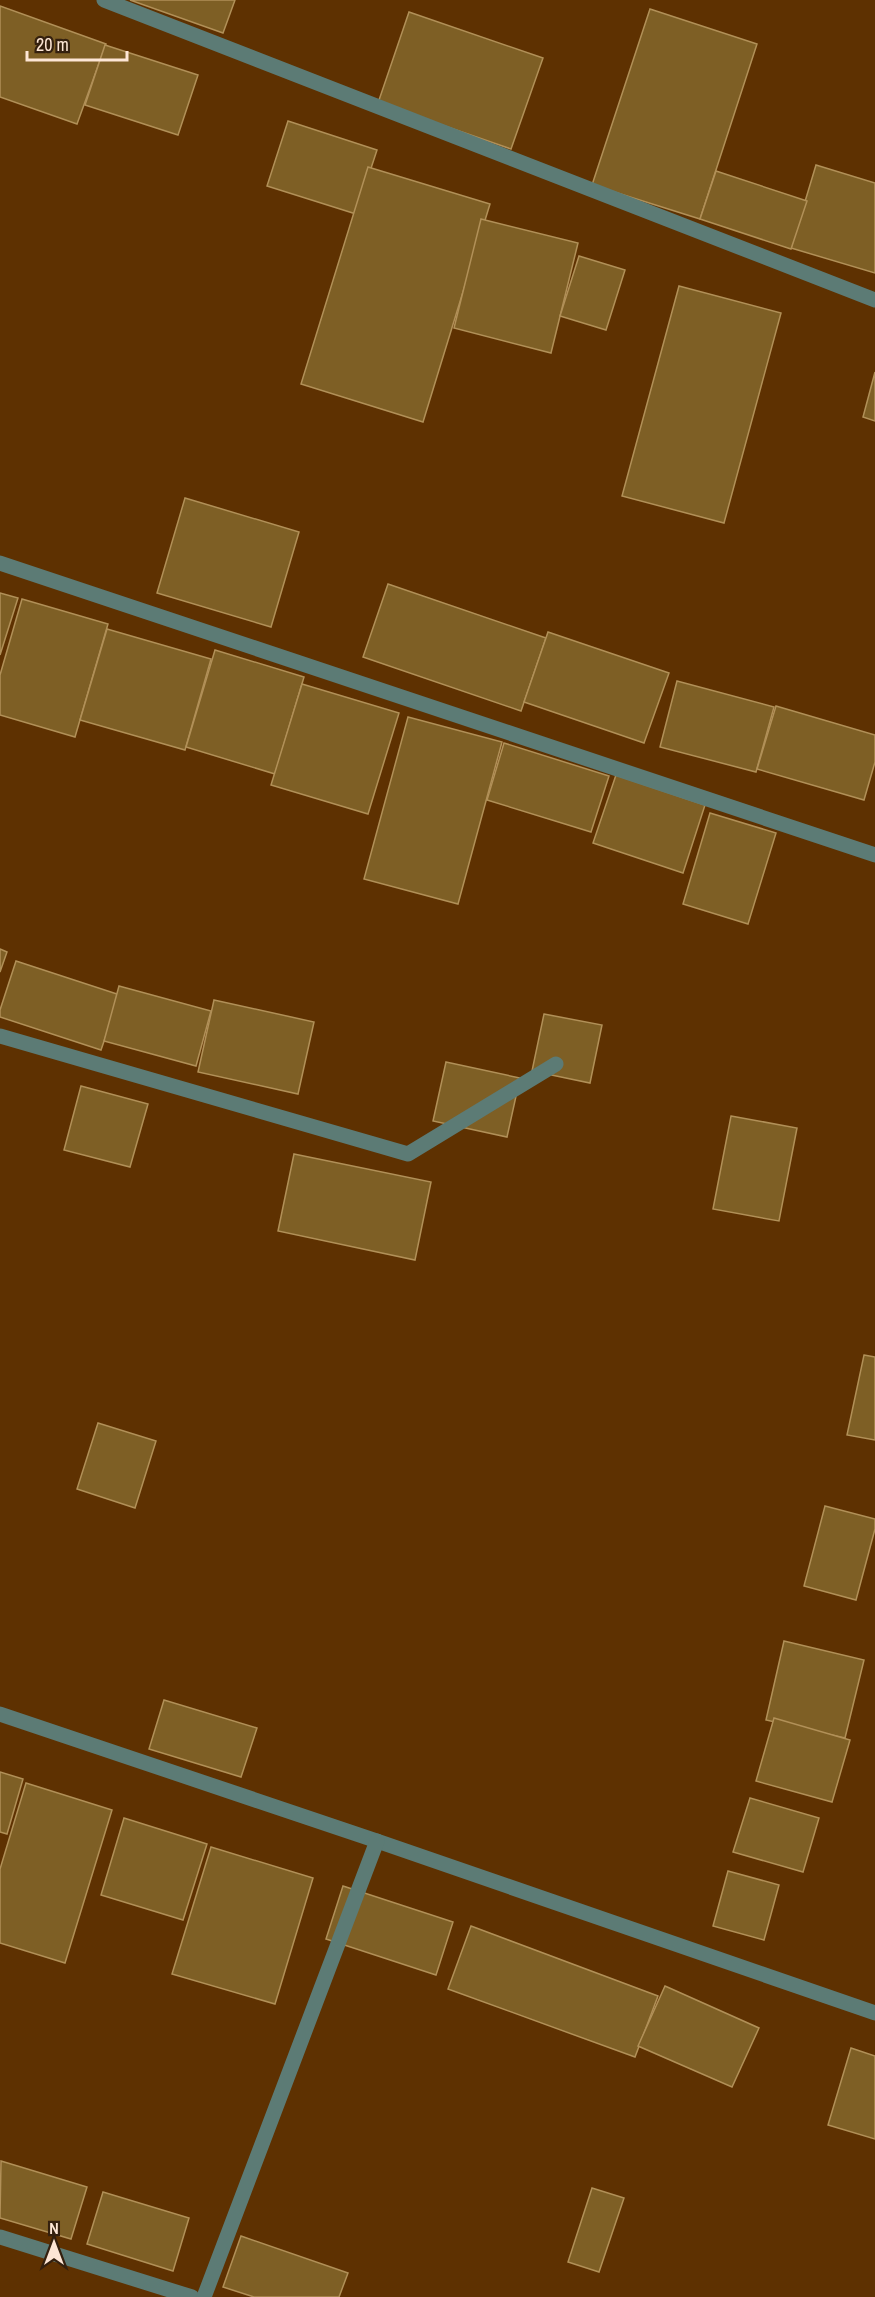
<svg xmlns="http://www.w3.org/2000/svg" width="875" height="2297" font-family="'Archivo Narrow',sans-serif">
<rect width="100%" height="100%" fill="#5e3101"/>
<!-- building -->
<g fill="#7e5f25" stroke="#b19058" stroke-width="1.5">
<polygon points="130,0 235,0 223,33"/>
<polygon points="0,6 106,44 77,124 0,97"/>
<polygon points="650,9 757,44 700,219 592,185"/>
<polygon points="409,12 543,58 511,149 378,103"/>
<polygon points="105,45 198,75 178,135 85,105"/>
<polygon points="288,121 377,150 356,214 267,186"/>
<polygon points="816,165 875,183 875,273 791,248"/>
<polygon points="368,167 490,204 423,422 301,384"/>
<polygon points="716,171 807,201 791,249 700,219"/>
<polygon points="481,219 578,243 551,353 454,328"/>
<polygon points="579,256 625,270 606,330 560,316"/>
<polygon points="679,286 781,313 724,523 622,496"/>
<polygon points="875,372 875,421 863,417"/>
<polygon points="185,498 299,532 271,627 157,593"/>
<polygon points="388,584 546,638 521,711 363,657"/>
<polygon points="0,593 18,598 0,655"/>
<polygon points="22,599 108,624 75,737 0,715 0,675"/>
<polygon points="107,629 211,659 185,750 80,720"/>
<polygon points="548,632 669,673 644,743 524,702"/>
<polygon points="215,650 304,677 275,774 186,747"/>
<polygon points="677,681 774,707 756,772 660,747"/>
<polygon points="302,684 399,713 368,814 271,785"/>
<polygon points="776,706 875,735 875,762 864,800 757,769"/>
<polygon points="408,717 502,742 458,904 364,879"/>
<polygon points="504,743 609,776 591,832 487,800"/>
<polygon points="616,775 705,805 683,873 593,843"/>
<polygon points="710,813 776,833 748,924 683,904"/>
<polygon points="0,949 7,952 0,972"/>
<polygon points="16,961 120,995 101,1050 0,1017 0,1010"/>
<polygon points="119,986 211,1011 196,1066 104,1041"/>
<polygon points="214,1000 314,1022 298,1094 198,1072"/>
<polygon points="544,1014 602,1025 590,1083 532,1071"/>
<polygon points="446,1062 520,1078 507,1137 433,1121"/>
<polygon points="81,1086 148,1104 130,1167 64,1150"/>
<polygon points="731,1116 797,1128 779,1221 713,1209"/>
<polygon points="294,1154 431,1182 415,1260 278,1231"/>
<polygon points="864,1355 875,1357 875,1440 847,1435"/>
<polygon points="98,1423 156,1441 135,1508 77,1489"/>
<polygon points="825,1506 875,1519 875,1529 856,1600 804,1586"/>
<polygon points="784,1641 864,1660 845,1738 766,1720"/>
<polygon points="164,1700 257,1728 241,1777 149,1749"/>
<polygon points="774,1718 850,1740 832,1802 756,1781"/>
<polygon points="0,1772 23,1779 7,1834 0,1832"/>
<polygon points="26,1783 112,1810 65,1963 0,1943 0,1869"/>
<polygon points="750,1798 819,1818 803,1872 733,1852"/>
<polygon points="124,1818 207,1844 183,1920 101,1895"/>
<polygon points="211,1847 313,1878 275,2004 172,1974"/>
<polygon points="728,1871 779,1885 764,1940 713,1926"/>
<polygon points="343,1886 453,1922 436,1975 326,1939"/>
<polygon points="471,1926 658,1996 635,2057 448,1989"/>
<polygon points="665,1986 759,2028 732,2087 638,2046"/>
<polygon points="851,2048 875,2056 875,2139 828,2125"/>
<polygon points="1,2161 87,2187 71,2239 0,2218"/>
<polygon points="592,2188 624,2198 599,2272 568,2262"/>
<polygon points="103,2192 189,2218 173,2271 87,2244"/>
<polygon points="241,2236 348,2273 339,2297 254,2297 223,2287"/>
</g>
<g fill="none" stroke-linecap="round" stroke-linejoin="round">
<!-- street -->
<g stroke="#5c7b75" stroke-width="15">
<polyline points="104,0 875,300"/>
<polyline points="0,563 875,855"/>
<polyline points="0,1036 408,1154 556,1064"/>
<polyline points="0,1714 377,1841 875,2013"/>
<polyline points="0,2237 192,2297"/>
<polyline points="204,2297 377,1841"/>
</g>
</g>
<!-- north arrow -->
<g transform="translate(54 2243)" stroke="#34200e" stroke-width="4.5" paint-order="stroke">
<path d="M0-4.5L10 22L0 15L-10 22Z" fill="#fde6d5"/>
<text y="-9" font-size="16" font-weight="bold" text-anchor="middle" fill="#fde6d5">N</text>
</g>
<!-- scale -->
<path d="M27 51v9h100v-9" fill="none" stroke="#fde6d5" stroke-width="3"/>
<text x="36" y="51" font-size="18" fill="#fde6d5" stroke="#34200e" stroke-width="4.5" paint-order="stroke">20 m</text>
</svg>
